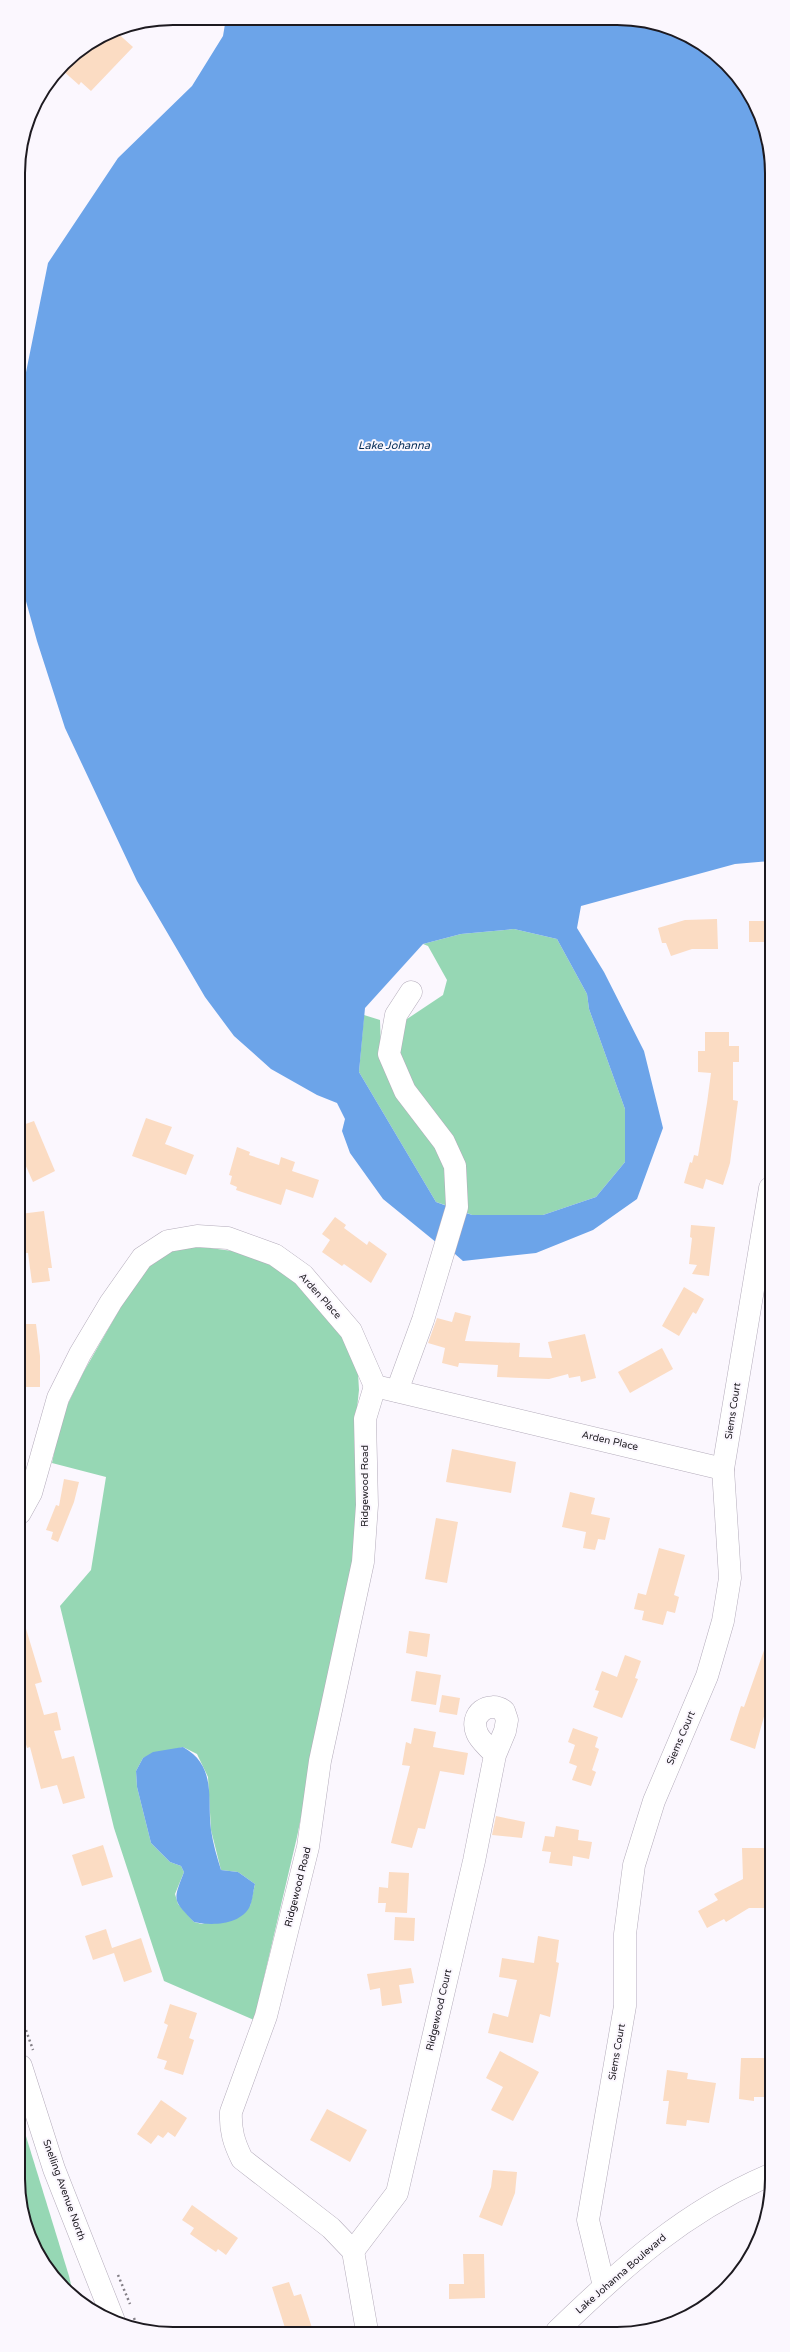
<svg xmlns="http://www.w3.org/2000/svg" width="790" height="2352" font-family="'Varela Round',sans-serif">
<rect width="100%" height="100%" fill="#fbf7fe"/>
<!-- green -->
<g fill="#96d7b4" fill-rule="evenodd">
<polygon points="514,929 557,939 587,994 589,1009 625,1109 625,1162 596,1197 543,1215 472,1215 460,1210 461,1201 400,1072 401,1028 407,1019 443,995 447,980 428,946 423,944 461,934"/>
<polygon points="364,1015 380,1020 381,1051 443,1153 451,1207 436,1202 359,1072"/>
<path d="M188 1245 247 1253 278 1265 300 1284 349 1345 358 1373 359 1390 355 1427 357 1541 297 1837 254 2020 164 1981 114 1828 60 1606 91 1570 106 1477 52 1463 61 1418 83 1373 130 1291 147 1268 172 1251ZM183 1747 197 1754 208 1777 211 1830 221 1870 238 1872 255 1884 250 1906 202 1924 194 1922 178 1904 175 1894 184 1872 181 1866 170 1862 151 1843 137 1787 136 1771 143 1758Z"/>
<polygon points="21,2120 69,2276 74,2297 64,2289 39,2256 21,2209"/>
</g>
<!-- water -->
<g fill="#6ca4e9" fill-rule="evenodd">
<path d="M226 18 647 21 694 39 727 64 756 104 769 143 770 861 735 864 581 906 577 928 604 972 644 1051 663 1128 637 1199 593 1230 536 1253 463 1261 455 1254 448 1252 383 1199 350 1153 342 1131 345 1119 337 1103 317 1095 271 1069 234 1036 205 997 137 881 65 728 37 641 19 576V407L48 263 118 158 192 86 223 36ZM514 929 557 939 587 994 589 1009 625 1109V1162L596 1197 543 1215H472L436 1202 359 1072 365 1008 423 944 461 934Z"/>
<path d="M183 1747C217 1766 207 1798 211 1830 213 1844 217 1857 221 1870L238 1872 255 1884C253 1891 253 1899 250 1906 241 1925 212 1926 194 1922 172 1899 173 1901 184 1872L181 1866 170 1862 151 1843 137 1787 136 1771 143 1758 153 1752Z"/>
</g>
<!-- building -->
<g fill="#fbdcc3">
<polygon points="114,30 133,47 91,91 81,82 79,85 61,69 71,57"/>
<polygon points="717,919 718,949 692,949 671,956 666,943 662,943 658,928 685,920"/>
<rect x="749" y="921" width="21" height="21"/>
<polygon points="705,1032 729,1032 729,1046 739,1046 739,1062 733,1062 733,1100 738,1101 730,1163 723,1185 706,1179 703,1189 684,1183 690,1162 692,1163 694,1155 698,1156 707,1103 711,1073 698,1072 698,1051 705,1051"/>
<polygon points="146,1118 172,1127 165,1144 194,1155 186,1175 132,1156"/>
<polygon points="34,1121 55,1171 33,1182 20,1153 20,1126"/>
<polygon points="237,1147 250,1152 249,1155 279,1165 281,1157 295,1162 292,1171 319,1180 313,1198 286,1189 281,1205 236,1190 237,1187 230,1184 232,1176 229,1175"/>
<polygon points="44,1211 52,1268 48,1268 50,1281 32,1283 28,1253 25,1253 23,1229 20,1229 20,1214"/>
<polygon points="335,1217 346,1225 344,1228 367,1245 369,1241 387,1254 371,1283 344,1264 342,1266 322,1252 330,1240 322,1234"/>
<polygon points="691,1225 715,1227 709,1276 692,1274 697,1265 689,1264 692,1238 690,1237"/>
<polygon points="684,1287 704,1299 696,1314 693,1312 679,1336 662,1326"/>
<polygon points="455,1312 471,1316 465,1341 520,1343 519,1357 552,1358 548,1342 585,1334 596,1378 581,1382 580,1376 569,1378 568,1374 549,1379 497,1377 498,1365 459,1363 458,1367 442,1363 445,1348 428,1343 437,1318 452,1322"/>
<polygon points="20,1324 36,1324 40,1356 40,1387 20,1387"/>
<polygon points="662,1348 673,1369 630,1393 618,1372"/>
<polygon points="452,1449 516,1462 511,1493 446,1482"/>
<polygon points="64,1479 79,1482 74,1502 58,1542 51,1539 53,1532 46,1530 56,1505 59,1506"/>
<polygon points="570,1492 595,1498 591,1514 610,1518 605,1540 598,1539 595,1550 583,1548 586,1532 562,1527"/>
<polygon points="436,1518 458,1522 447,1583 425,1579"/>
<polygon points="659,1548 685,1555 674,1595 679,1597 675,1613 667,1611 663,1625 642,1620 644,1611 634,1609 638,1593 646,1595"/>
<polygon points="20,1622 24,1622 42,1682 35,1684 44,1715 57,1712 61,1730 54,1731 62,1759 74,1756 85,1798 63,1804 57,1785 41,1789 30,1747 27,1748 20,1723"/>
<polygon points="409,1631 430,1634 427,1657 406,1653"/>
<polygon points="769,1636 771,1691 755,1749 730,1740 741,1706 744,1707"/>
<polygon points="625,1655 641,1661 635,1678 638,1679 622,1718 593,1707 599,1691 595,1690 602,1671 617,1677"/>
<polygon points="416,1671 441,1675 436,1705 411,1701"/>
<polygon points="442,1695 460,1698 457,1715 439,1712"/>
<polygon points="414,1728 436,1732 433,1747 468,1753 464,1775 440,1771 425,1829 418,1828 412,1848 391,1843 410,1766 402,1765 406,1742 411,1744"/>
<polygon points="573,1728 598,1737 595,1747 599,1749 592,1770 596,1772 591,1786 572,1780 577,1766 569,1763 575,1745 568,1742"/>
<polygon points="496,1816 525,1822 522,1838 492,1835"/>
<polygon points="556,1826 579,1830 578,1840 592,1842 589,1859 573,1856 572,1866 549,1863 551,1852 542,1851 545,1836 554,1837"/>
<polygon points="103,1845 113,1877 82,1886 72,1855"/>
<polygon points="742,1848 771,1848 771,1908 749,1908 726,1922 724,1919 707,1928 698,1911 718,1900 714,1894 743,1879"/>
<polygon points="389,1872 409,1873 407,1913 385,1912 386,1903 378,1903 379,1887 388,1888"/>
<polygon points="395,1917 415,1918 414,1941 394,1940"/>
<polygon points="106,1929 112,1948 141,1938 152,1972 124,1982 114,1953 93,1960 85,1936"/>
<polygon points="538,1936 559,1940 556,1962 559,1963 550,2017 540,2014 533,2043 488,2033 493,2013 508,2017 517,1980 499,1977 502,1958 534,1963"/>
<polygon points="411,1968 414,1983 399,1985 402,2003 382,2006 380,1988 370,1990 367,1974"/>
<polygon points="170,2004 197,2013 189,2038 194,2040 183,2075 164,2069 167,2061 157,2058 168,2025 164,2023"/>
<polygon points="500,2051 539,2072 513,2121 491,2110 503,2087 486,2078"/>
<polygon points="741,2058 772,2058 772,2097 754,2097 754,2101 739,2099"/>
<polygon points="667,2070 688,2073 687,2079 716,2083 709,2123 687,2120 686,2126 666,2124 669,2101 663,2101"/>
<polygon points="161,2100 187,2118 175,2137 168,2132 163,2138 158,2135 151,2144 137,2134"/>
<polygon points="327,2109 367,2130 350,2162 310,2140"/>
<polygon points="493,2170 517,2172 515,2193 502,2226 479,2217 491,2187"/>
<polygon points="192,2205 238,2238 226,2255 218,2249 216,2252 190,2234 194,2228 182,2220"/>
<polygon points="463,2254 484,2254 485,2298 449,2299 449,2284 464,2284"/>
<polygon points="289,2282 294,2296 301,2294 313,2331 286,2331 272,2287"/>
</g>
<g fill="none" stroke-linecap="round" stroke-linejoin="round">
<defs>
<g id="minor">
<polyline points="397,1391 423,1320 457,1207 455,1166 444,1142 405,1091 389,1054 396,1015 411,992"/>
<polyline points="20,1513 31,1493 58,1398 80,1354 111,1302 142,1258 168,1241 197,1236 228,1238 275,1255 303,1275 351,1331 375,1386 723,1469"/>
<polyline points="21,2066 54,2169 114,2321"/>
<path d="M353 2251 397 2193 474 1861 495 1755 505 1731 507 1720 504 1711C489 1700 469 1714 477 1733 480 1741 490 1748 495 1755"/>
<polyline points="604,2286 588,2220 625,2006 625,1934 634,1865 654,1801 707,1676 723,1621 730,1578 723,1469 770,1188"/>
<path d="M367 2331 353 2251 331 2228 242 2159C234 2143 230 2130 231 2112L266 2016 308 1847 320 1761 363 1562 367 1505 365 1419 375 1386"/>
<path d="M557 2331C623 2267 686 2210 772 2174"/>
</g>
</defs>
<!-- minor casing -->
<use href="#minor" stroke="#b4acbb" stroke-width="23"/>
<!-- path -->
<g stroke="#837f86" stroke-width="2.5" stroke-dasharray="2 3" stroke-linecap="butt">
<polyline points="21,2016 33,2050"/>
<polyline points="118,2275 130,2304"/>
<polyline points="134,2318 138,2329"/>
</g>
<!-- minor -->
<use href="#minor" stroke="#fff" stroke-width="22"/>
</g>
<g text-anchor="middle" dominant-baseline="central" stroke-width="4" stroke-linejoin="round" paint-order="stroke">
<!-- street labels -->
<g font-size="10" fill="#1d1a20" stroke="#fbf7fe">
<text transform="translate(320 1296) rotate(48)">Arden Place</text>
<text transform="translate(733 1411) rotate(-81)">Siems Court</text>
<text transform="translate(610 1441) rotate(13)">Arden Place</text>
<text transform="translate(365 1486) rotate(-90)">Ridgewood Road</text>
<text transform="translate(681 1738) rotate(-67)">Siems Court</text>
<text transform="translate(298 1887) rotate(-76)">Ridgewood Road</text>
<text transform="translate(439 2010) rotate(-77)">Ridgewood Court</text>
<text transform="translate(617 2052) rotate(-80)">Siems Court</text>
<text transform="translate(64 2190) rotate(70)">Snelling Avenue North</text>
<text transform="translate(621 2274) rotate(-41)">Lake Johanna Boulevard</text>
</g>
<!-- water labels -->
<g font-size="11" font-style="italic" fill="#022a55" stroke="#fbf7fe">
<text x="394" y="445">Lake Johanna</text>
</g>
</g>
<!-- crop -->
<path d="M0 0H790V2352H0ZM173 25H617A148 148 0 0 1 765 173V2179A148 148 0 0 1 617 2327H173A148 148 0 0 1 25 2179V173A148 148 0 0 1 173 25Z" fill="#fbf7fe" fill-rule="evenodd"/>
<path fill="none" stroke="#1d1a20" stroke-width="2" d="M173 25H617A148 148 0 0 1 765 173V2179A148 148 0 0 1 617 2327H173A148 148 0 0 1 25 2179V173A148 148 0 0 1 173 25Z"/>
</svg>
